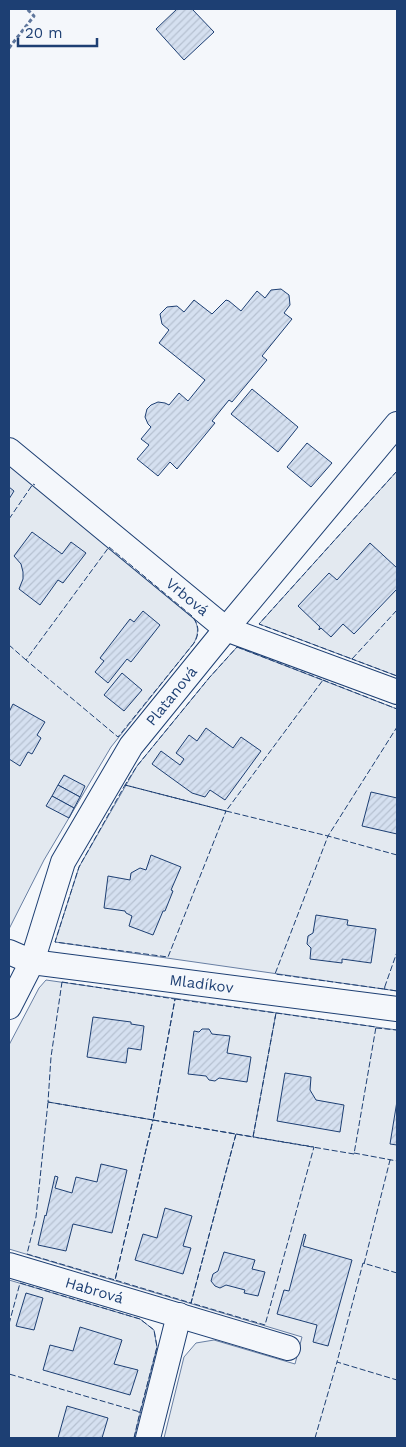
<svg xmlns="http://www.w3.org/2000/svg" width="406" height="1447" font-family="'Work Sans',sans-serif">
<defs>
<pattern id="building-hatch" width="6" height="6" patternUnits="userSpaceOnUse" patternTransform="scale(1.25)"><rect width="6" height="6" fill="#d5e0f0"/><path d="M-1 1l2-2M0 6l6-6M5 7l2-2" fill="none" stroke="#b6c1d1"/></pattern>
</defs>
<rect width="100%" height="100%" fill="#f4f7fb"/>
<!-- green -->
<g fill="#e3e9f0" stroke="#687fa3">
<path d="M9 463 192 616C199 625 199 633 194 643L111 747 44 860 9 929Z"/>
<polygon points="397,471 397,676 259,624"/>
<polygon points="237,647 397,709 397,991 55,942 79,867 137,766 209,678"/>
<polygon points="46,980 397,1030 397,1438 164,1438 184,1357 196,1343 214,1340 295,1364 302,1337 9,1249 9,1045 39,988"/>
<polygon points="9,1280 140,1319 154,1330 157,1347 134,1438 9,1438"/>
</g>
<!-- building -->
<g fill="url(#building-hatch)" stroke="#1d3f73">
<polygon points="177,9 192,9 214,32 184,60 156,29"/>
<polygon points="281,289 289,295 290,305 284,313 292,319 262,356 267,360 232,402 229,400 212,421 215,423 177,469 170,462 158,476 137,459 149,445 141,439 151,427 148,424 145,417 147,409 151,405 158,402 165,403 169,405 179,393 188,401 205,380 159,343 169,330 162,324 160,314 167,307 177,306 184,312 194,300 212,314 226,300 229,301 241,311 257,291 265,298 271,290"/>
<polygon points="252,389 298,427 278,452 231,414"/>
<polygon points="307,443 332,463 311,487 287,467"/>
<polygon points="9,487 14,491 9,499"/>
<polygon points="32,532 62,554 71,542 86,553 63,583 58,580 40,605 19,589 23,579 23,572 21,564 14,556"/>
<polygon points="370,543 397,568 397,589 354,634 343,624 331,637 321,628 319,630 319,629 320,627 298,606 329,573 337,580"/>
<polygon points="143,611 160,625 131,662 127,659 108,683 95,672 104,661 100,658 130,619 134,622"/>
<polygon points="122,673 142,690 124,711 104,695"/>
<polygon points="13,704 45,722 37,735 41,738 32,754 28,752 20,766 9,759 9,712"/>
<polygon points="206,728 233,748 241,737 261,751 225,800 210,790 205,797 192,793 152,764 161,751 180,765 184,759 176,753 189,735 197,741"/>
<polygon points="64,775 85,786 80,797 58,785"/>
<polygon points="58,785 80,797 74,808 52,796"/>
<polygon points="371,792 397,798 397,834 362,826"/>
<polygon points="52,796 74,808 69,818 46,806"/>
<polygon points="151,855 181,867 171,890 173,891 165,911 163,911 153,935 129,926 132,916 126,913 125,911 104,908 108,876 130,880 131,873 140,868 146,870"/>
<polygon points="316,915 348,920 347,925 376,929 371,963 342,959 342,963 310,959 311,948 307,944 308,936 313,933"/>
<polygon points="93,1017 131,1022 131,1024 144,1026 141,1050 128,1048 126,1063 87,1057"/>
<polygon points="202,1029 209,1029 212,1034 230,1036 227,1053 251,1057 247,1082 219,1078 215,1081 209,1080 206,1076 188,1074 194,1031 199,1032"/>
<polygon points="285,1073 311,1077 310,1090 316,1100 344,1105 340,1132 277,1121"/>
<polygon points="397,1101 397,1145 390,1144"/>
<polygon points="101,1164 127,1170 112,1233 73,1224 66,1251 38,1245 45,1215 46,1216 55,1176 58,1177 55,1188 72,1193 76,1177 97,1182"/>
<polygon points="165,1208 192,1216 183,1246 191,1248 183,1274 135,1260 143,1234 157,1238"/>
<polygon points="304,1234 306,1235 303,1246 352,1260 328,1346 313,1342 317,1325 277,1314 284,1290 289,1291"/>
<polygon points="224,1252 255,1260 252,1269 265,1272 258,1296 244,1293 245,1290 226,1285 220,1288 215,1286 211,1281 213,1274 218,1271"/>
<polygon points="26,1293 43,1298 34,1330 16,1326"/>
<polygon points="80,1327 122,1340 114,1364 138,1370 130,1395 43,1370 50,1345 73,1351"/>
<polygon points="67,1406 108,1418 102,1438 58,1438"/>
</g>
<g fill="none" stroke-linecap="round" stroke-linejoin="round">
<defs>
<g id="minor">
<path id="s1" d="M9 450 226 629 397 692"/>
<path id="s2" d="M9 952 32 962 397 1009"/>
<path id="s3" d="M9 1007 32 962 63 862 131 746 226 629 397 424"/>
<path id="s4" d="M9 1265 288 1348"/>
<polyline points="148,1438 179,1315"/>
</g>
</defs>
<!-- minor casing -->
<use href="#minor" stroke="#1d3f73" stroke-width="26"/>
<!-- path -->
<polyline stroke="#5e769c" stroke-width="3" stroke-dasharray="4 2.5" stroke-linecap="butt" points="9,48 34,16 27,9"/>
<!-- minor -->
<use href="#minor" stroke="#f4f7fb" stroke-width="24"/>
<!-- fence -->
<g stroke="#1d3f73" stroke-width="1" stroke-dasharray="6 2.5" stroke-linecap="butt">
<polyline points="397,471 259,624 352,659 397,610"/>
<polyline points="9,519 33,484 35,485"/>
<path d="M109 547 192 616C199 625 200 633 194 643L118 737 26 660Z"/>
<polyline points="9,645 26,660"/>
<polygon points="237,647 323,680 226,811 125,785 137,766 209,678"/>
<polyline points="353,658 352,659 397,676"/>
<polyline points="323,680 397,709"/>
<polygon points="125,785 226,811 168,957 55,942 79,867"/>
<polyline points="226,811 328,836 397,727"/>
<polyline points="397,855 328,836 275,974 384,989 397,952"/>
<polygon points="62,982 175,999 153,1120 48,1102 51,1057"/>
<polyline points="385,987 384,989 397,991"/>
<polygon points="175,999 276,1013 253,1137 153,1120"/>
<polygon points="276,1013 376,1027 354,1154 253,1137"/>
<polyline points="376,1028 397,1030"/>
<polygon points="48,1102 153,1120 115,1280 27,1254 36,1217"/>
<polygon points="153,1120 236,1134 191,1303 115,1280"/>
<polygon points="236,1134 314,1147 265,1325 191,1303"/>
<polyline points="354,1153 397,1161"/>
<polyline points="364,1264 390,1160 393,1160"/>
<polyline points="397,1273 363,1263 337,1362 397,1380"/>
<polyline points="9,1324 20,1283 140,1319 154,1330 157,1347 140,1412 9,1374"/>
<polyline points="134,1438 140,1412 138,1412"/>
<polyline points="315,1438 337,1362"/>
</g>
</g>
<g text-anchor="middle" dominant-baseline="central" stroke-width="4" stroke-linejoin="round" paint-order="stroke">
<!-- street labels -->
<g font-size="15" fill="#1d3f73" stroke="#f4f7fb">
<text stroke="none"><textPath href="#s1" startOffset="231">Vrbová</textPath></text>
<text stroke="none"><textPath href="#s3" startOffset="354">Platanová</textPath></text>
<text stroke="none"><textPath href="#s2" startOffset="196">Mladíkov</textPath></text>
<text stroke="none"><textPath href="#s4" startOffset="89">Habrová</textPath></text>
</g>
</g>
<!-- border -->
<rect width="406" height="1447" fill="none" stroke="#1d3f73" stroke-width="20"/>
<!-- scale -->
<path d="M18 38v8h79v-8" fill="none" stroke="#1d3f73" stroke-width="2.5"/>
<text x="25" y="38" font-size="15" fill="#1d3f73" stroke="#f4f7fb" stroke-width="4" paint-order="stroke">20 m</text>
</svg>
